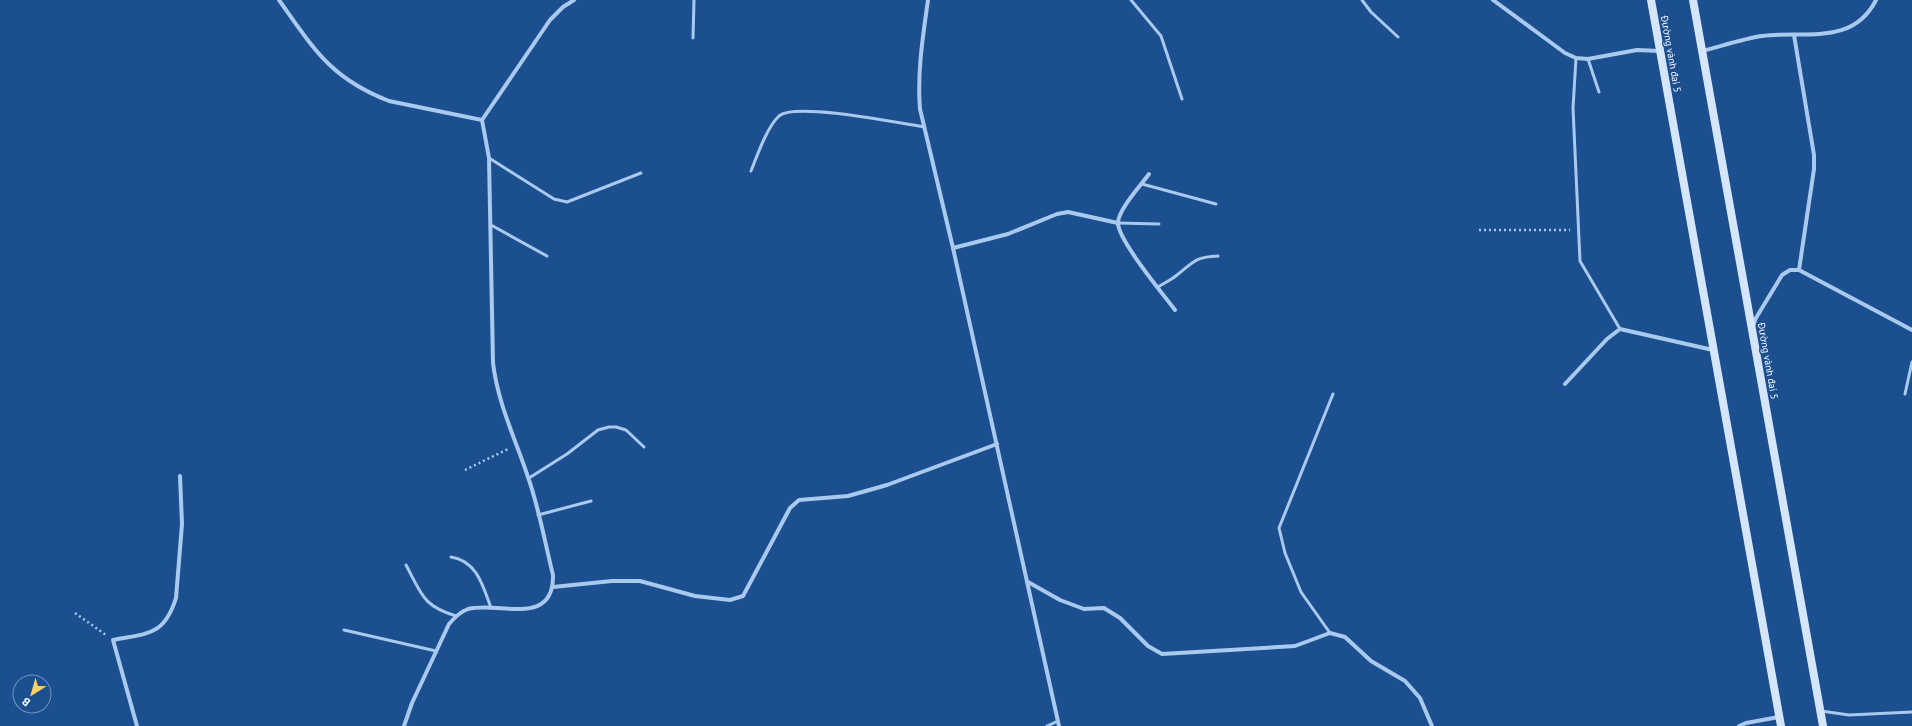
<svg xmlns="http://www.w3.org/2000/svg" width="1912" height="726" font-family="'PT Sans',sans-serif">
<rect width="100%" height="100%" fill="#1b4f8f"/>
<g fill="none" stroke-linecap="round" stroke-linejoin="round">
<!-- path -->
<g stroke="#a9c9ee" stroke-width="2.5" stroke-dasharray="2 3" stroke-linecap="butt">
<polyline points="1479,230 1570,230"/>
<polyline points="465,470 508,449"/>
<polyline points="75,613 106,635"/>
</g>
<!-- service -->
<g stroke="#a9c9ee" stroke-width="3">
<polyline points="1131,0 1161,36 1182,99"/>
<polyline points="1362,0 1371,12 1398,37"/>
<polyline points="693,38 694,0"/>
<polyline points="1576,58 1573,108 1580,261 1620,329"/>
<polyline points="1588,59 1599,92"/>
<polyline points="489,158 554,199 567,202 641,173"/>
<path d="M751 171C757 156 767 127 779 116 795 102 899 123 924 127"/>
<polyline points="1142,184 1216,204"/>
<polyline points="1118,223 1159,224"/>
<polyline points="491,225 547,256"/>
<path d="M1158 287C1164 283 1171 280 1177 275 1194 262 1194 257 1218 256"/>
<polyline points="1905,394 1912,362"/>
<polyline points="529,478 567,454 598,430 609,427 616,427 626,430 644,447"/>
<polyline points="538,515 591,501"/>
<path d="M451 557C477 561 483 586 491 608"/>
<path d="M406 565C422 595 423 606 456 616"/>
<polyline points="344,630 436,651"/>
<polyline points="1330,633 1301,592 1285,553 1279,528 1333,394"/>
<polyline points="1821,711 1849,715 1912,712"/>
<polyline points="1047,726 1058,721"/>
</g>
<!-- minor -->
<g stroke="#a9c9ee" stroke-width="4">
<path d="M279 0C314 49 330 78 389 101L482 120"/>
<path d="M928 0C923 36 917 72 920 109L953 248 1059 726"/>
<polyline points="1493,0 1565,53 1576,58 1588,59 1637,50 1660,51"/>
<polyline points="1794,35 1814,155 1814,169 1799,270"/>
<path d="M1702 51C1722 46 1742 39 1762 36 1804 30 1852 47 1876 0"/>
<path d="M1149 174C1141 185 1118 210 1118 223 1118 240 1163 294 1175 310"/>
<polyline points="953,248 1008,234 1057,214 1068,212 1118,223"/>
<polyline points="1753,326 1756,318 1782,275 1790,270 1799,270 1912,330"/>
<polyline points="1565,384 1607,339 1620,329 1713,350"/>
<polyline points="1028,582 1060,600 1084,609 1104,608 1120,618 1148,646 1162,654 1295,646 1330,633 1345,637 1371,661 1405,681 1420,698 1432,726"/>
<polyline points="553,587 612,581 640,581 695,596 730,600 743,596 790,508 799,500 848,496 887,485 997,444"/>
<path d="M137 726 113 640C148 633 164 636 176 598L182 524 180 476"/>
<path d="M404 726 412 703 449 624C454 618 460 612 468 609 499 601 554 628 553 575 545 543 539 508 528 477 515 438 498 404 493 363L489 158 482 120 550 20 563 7 574 0"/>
<polyline points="1739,726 1746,723 1779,717"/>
</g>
<!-- secondary -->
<g stroke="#d6e6fa" stroke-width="8">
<polyline points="1651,0 1781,726"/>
<polyline points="1693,0 1823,726"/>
</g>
</g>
<g text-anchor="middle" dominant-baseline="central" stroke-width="3" stroke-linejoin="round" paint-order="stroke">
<!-- street labels -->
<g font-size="10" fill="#fff" stroke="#1b4f8f">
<text transform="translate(1671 54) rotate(80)">Đường vành đai 5</text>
<text transform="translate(1768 361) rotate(80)">Đường vành đai 5</text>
</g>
</g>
<!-- north arrow -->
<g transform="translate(32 694) rotate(217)"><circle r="19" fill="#1b4f8f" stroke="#7695bc"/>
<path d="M0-3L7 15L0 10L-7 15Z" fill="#ffd166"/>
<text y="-6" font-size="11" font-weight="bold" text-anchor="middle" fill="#ffffff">B</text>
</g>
</svg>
